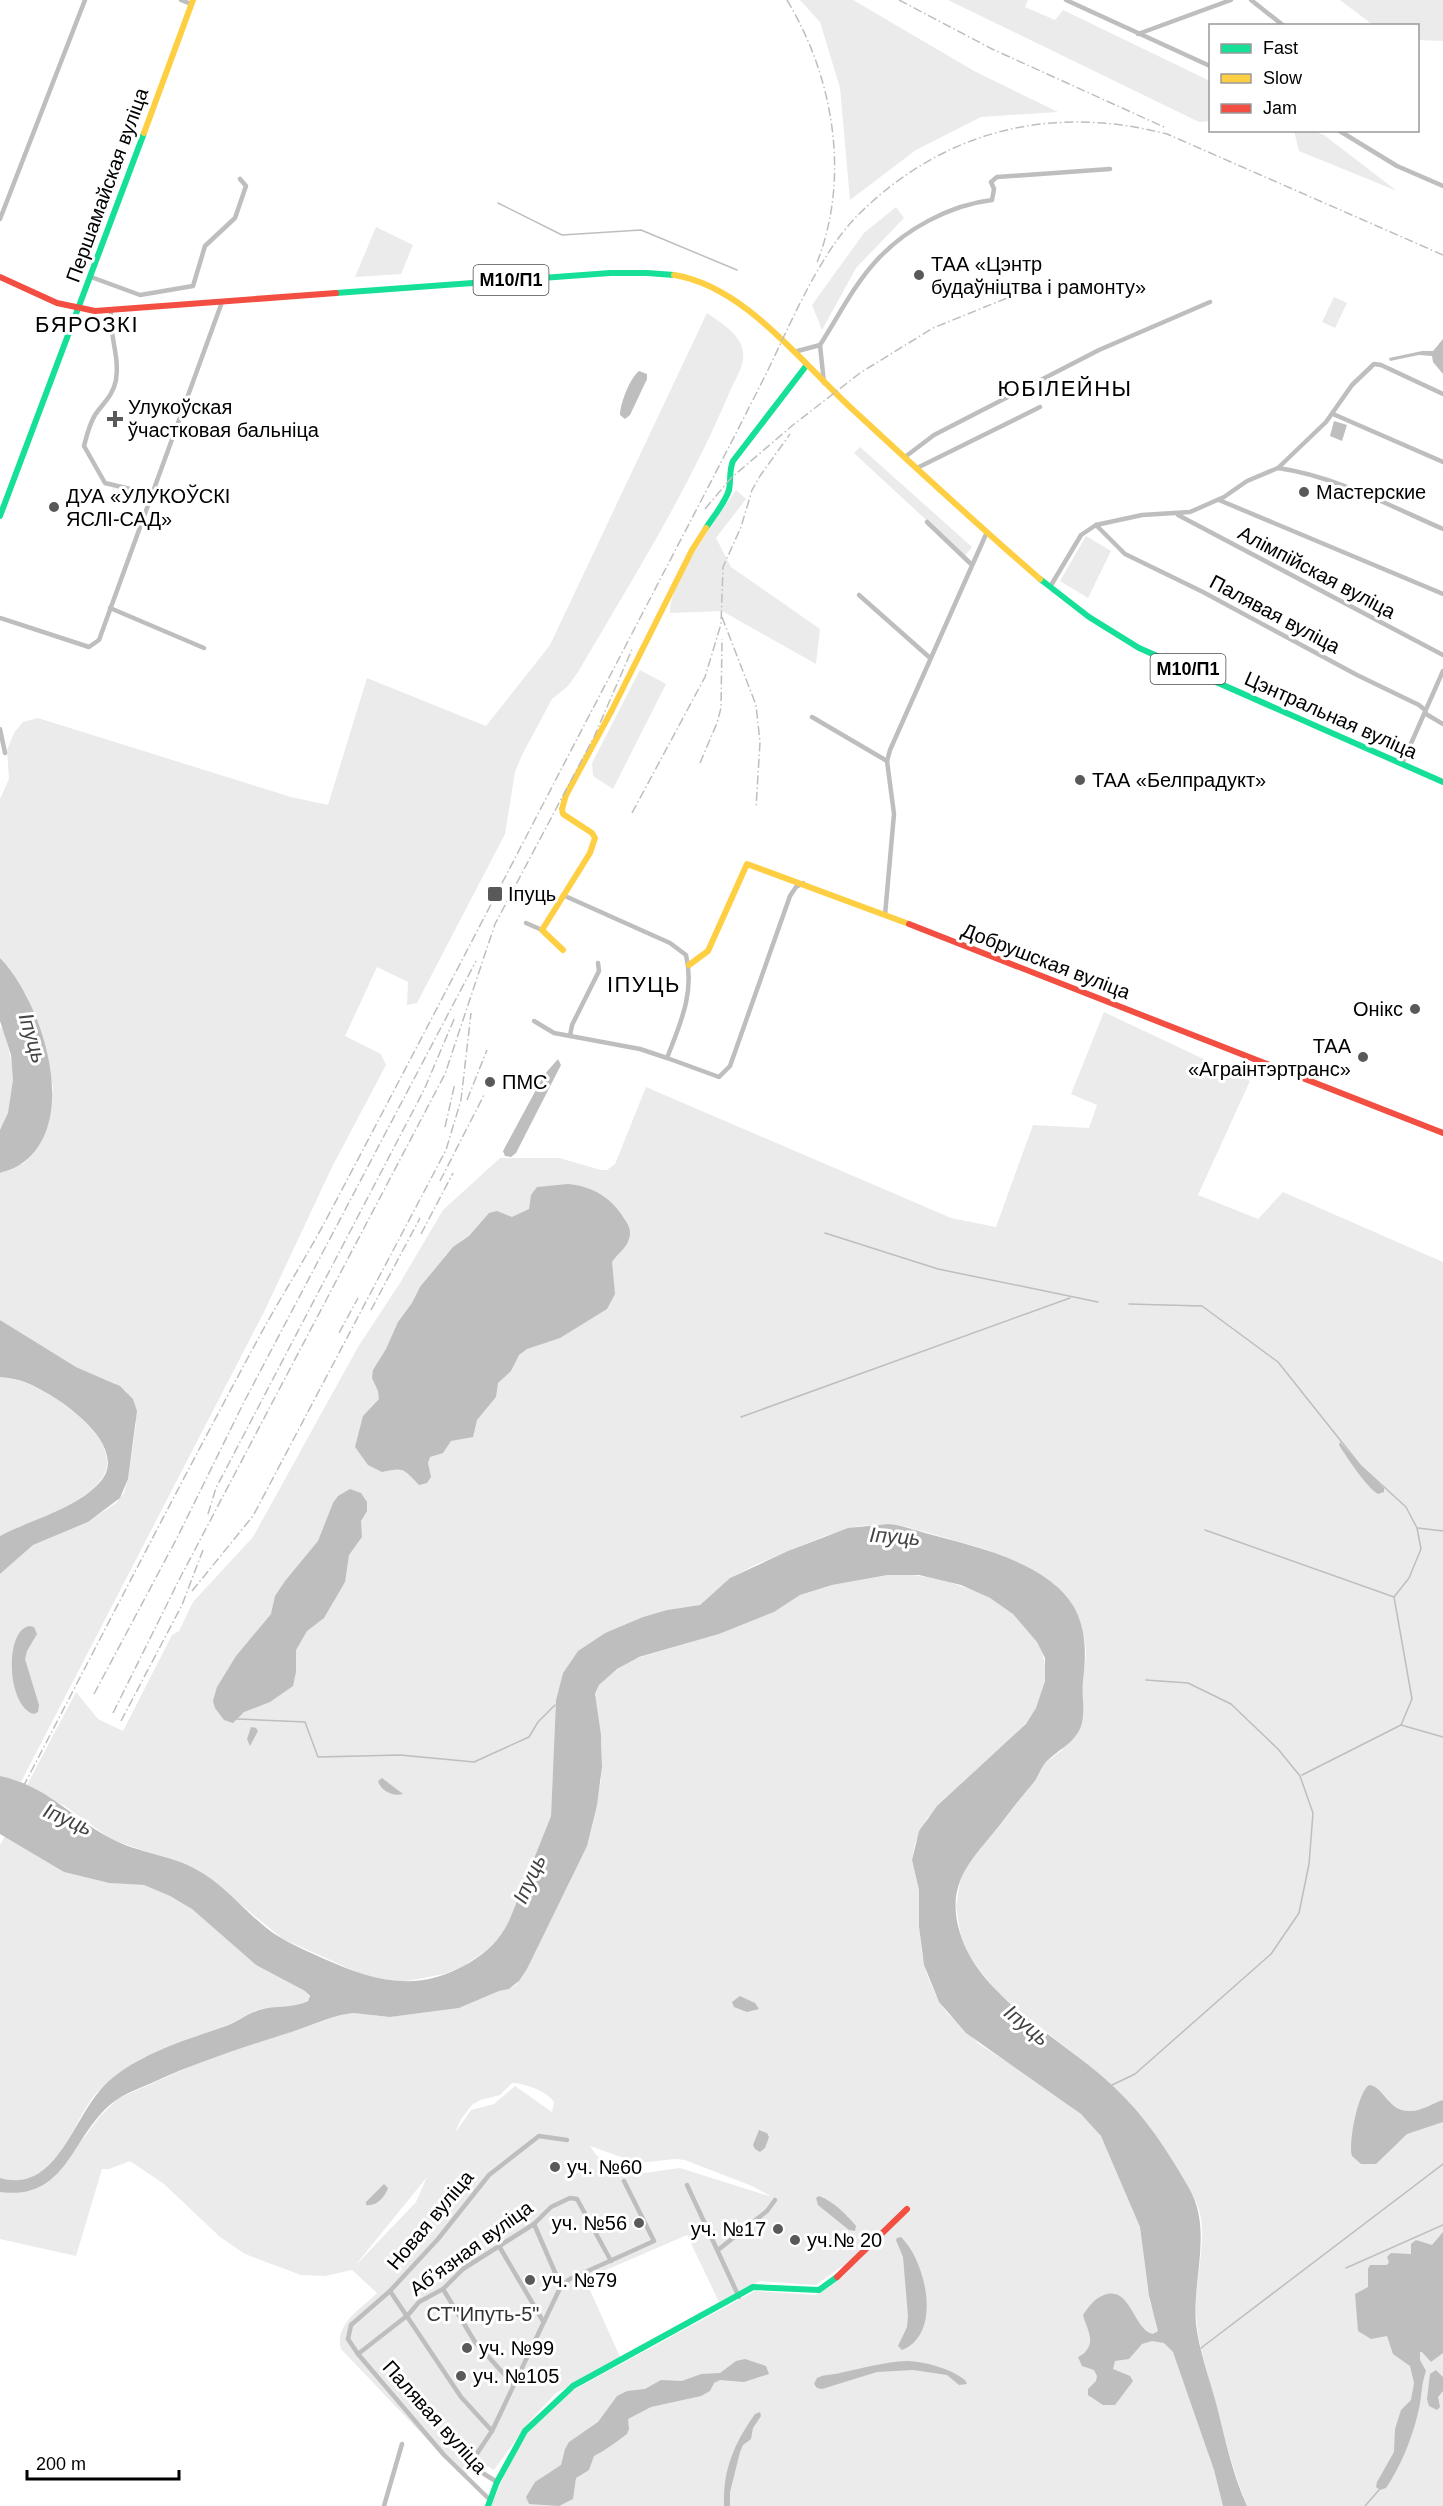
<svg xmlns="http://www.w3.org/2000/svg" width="1443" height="2506" font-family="Arial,sans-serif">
<rect width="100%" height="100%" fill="#fff"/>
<!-- green -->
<g fill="#ebebeb" fill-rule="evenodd">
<polygon points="800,0 853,0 976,72 1058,112 981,117 916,150 850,200 840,88 820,22"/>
<polygon points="948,0 1028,0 1025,7 1055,20 1063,10 1210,81 1210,121 1199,122"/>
<polygon points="1340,0 1443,0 1443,41 1418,40 1418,26 1373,25"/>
<polygon points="1294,131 1313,131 1324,135 1397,191 1299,151"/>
<polygon points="896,207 904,218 856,268 822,330 812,305 864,233"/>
<polygon points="376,227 413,245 401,274 355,277"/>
<polygon points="1334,297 1347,303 1335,328 1322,322"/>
<path d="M707 313C721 323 741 334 743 352 745 366 735 379 730 391 689 489 632 580 578 672L568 686 552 699 522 755 515 772 505 834 417 1003 407 1005 408 982 377 967 345 1036 381 1054 386 1065 332 1167 265 1310 21 1782 0 1776V1574L33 1545 88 1522 116 1503 124 1493 128 1479 136 1424 126 1391 114 1383 76 1367 0 1320V1173L24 1163 36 1149 49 1120 53 1087 43 1041 26 994 0 958V799L9 779 7 750 14 733 23 722 38 718 291 797 328 805 367 678 486 726 550 645Z"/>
<polygon points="860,447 972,547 965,556 854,453"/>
<path d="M736 490 746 499 716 538 731 567 820 629 816 664 722 611 670 613C668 584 718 516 736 490Z"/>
<polygon points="1086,536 1111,551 1088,598 1060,581"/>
<polygon points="640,670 666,684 613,789 593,776 592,763"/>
<path d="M1104 1012 1250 1081 1198 1195 1258 1219 1283 1192 1443 1262V2506H1247C1232 2469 1223 2431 1213 2393 1206 2367 1197 2341 1196 2313 1194 2280 1208 2242 1199 2210 1194 2194 1184 2180 1176 2166 1128 2085 1063 2049 995 1990L969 1956 961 1937 956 1906 960 1882 966 1867 974 1853 999 1827 1034 1781 1044 1764 1062 1750 1079 1731 1083 1719 1081 1699 1086 1654 1085 1641 1075 1609 1062 1594 1042 1577 988 1550 904 1526 888 1524 859 1526 825 1536 757 1564 730 1578 700 1605 667 1610 643 1617 605 1633 578 1651 563 1673 556 1700 551 1816 509 1921 503 1934 487 1950 462 1967 444 1974 402 1982 368 1977 283 1939 198 1870 111 1839 65 1806 27 1785 76 1692 98 1719 123 1731 172 1635 179 1631 193 1602 253 1537 358 1347 400 1283 443 1210 500 1158H559L601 1170H607L615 1164 646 1087 951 1218 996 1227 1033 1125 1089 1128 1097 1105 1071 1094Z"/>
<path d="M0 1027 3 1029C13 1060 21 1101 0 1130Z"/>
<path d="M0 1377C13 1379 24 1381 35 1387 62 1400 129 1445 100 1481 79 1507 30 1521 0 1536Z"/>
<path d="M895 1574C965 1575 1082 1623 1034 1712 1025 1729 1008 1742 994 1755 972 1776 949 1797 927 1818L915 1843 912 1860 919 1890V1927L922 1954 926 1972 936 1996 947 2013 979 2044 1040 2083 1081 2114 1095 2127 1106 2145 1140 2227 1150 2303 1167 2345 1175 2355 1214 2470 1223 2506H491C502 2482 511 2455 527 2434 539 2419 553 2406 568 2393L755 2291 816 2295 844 2275 842 2266 816 2285 760 2281 719 2302 687 2235 585 2279 621 2359 556 2393 529 2422 494 2470 480 2462 463 2477 341 2349C334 2324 361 2309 377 2293L352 2270 325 2276 301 2275 245 2254 220 2237 164 2184 130 2161 109 2169H102L76 2256 0 2239V2192C21 2194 37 2190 54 2177L101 2115 119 2098 203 2061 341 2015 353 2013 390 2017 459 2008 499 1991 509 1989 516 1985 527 1969 588 1841 601 1781 602 1745 594 1698 599 1685 613 1672 634 1659 719 1634 774 1612 800 1595 832 1585ZM512 2083C524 2083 547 2091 554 2102L552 2112 515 2086 494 2104 471 2110 455 2133 461 2119 472 2105 480 2100 500 2095ZM590 2146 638 2163 675 2159 685 2160 752 2186 772 2197 680 2168 644 2173 597 2156ZM427 2177 416 2202 355 2266 358 2262Z"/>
<path d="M5 1836 64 1872 109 1883 144 1885 170 1896 192 1909 256 1965 305 1991 310 1998C297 2011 274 2005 257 2010 246 2014 236 2022 225 2026 190 2039 151 2049 121 2072 111 2079 101 2087 94 2096 68 2129 56 2194 0 2178V1845Z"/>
</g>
<!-- water -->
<g fill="#bebebe">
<polygon points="1443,339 1443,374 1433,362 1432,356 1419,355 1390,361 1389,358 1422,351 1433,351"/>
<path d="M639 371 647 374V379L630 415 625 419 620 415C620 403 630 378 639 371Z"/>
<polygon points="1334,421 1347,425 1342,441 1330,436"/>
<path d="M0 958C41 1000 80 1117 25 1161 18 1167 9 1170 0 1173V1130L8 1113 13 1080 11 1055 0 1021Z"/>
<polygon points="558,1059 561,1065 516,1153 511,1157 505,1156 503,1151 544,1075"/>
<path d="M568 1184C591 1186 611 1197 623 1217 628 1224 632 1230 629 1239 626 1249 617 1254 612 1262L615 1294 607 1309 560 1338 527 1349 519 1355 511 1371 498 1383 496 1397 477 1420 473 1437 451 1441 443 1453 430 1457 428 1463 431 1477 427 1483 419 1485C403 1469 405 1467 382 1472L368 1465 355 1447 363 1416 379 1399 378 1391 372 1378 373 1370 386 1349 398 1322 412 1303 420 1287 453 1247 469 1236 489 1213 497 1211 512 1217 529 1209 531 1195 537 1187Z"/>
<path d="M0 1320 76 1367 120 1386 133 1399 137 1411 128 1479 120 1498 88 1522 33 1545 0 1574V1536C32 1519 77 1509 101 1481 131 1444 55 1394 27 1383 18 1379 9 1378 0 1377Z"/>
<path d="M1340 1442 1359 1464 1384 1488V1492L1378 1494C1367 1488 1346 1456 1339 1445Z"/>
<polygon points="350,1489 361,1493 367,1502 367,1511 361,1521 362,1537 349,1555 345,1582 324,1618 307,1631 296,1650 296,1672 293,1686 270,1702 244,1712 233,1723 224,1720 215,1708 213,1701 217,1687 236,1656 271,1614 275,1596 285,1581 318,1541 333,1503 338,1496"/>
<path d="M888 1524C901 1525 912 1529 925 1533 972 1546 1047 1561 1074 1607 1087 1631 1086 1656 1083 1681 1081 1697 1087 1716 1079 1731 1071 1745 1058 1750 1047 1761 1041 1767 1039 1775 1034 1782 1025 1793 1015 1805 1006 1817 978 1855 943 1878 960 1933 979 1998 1066 2041 1114 2087 1145 2116 1168 2151 1189 2188 1213 2230 1192 2278 1196 2324 1199 2350 1209 2377 1216 2403 1225 2438 1232 2473 1247 2506H1223L1214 2470 1173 2352 1164 2343 1152 2341 1142 2344 1129 2359 1115 2361 1113 2369 1130 2376 1133 2381 1115 2405H1103L1088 2395V2389L1096 2381 1097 2376 1094 2370 1082 2366 1078 2357C1081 2355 1084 2354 1086 2351 1096 2340 1085 2325 1083 2315 1088 2307 1095 2298 1104 2295 1131 2285 1133 2330 1153 2334L1158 2331 1149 2296 1140 2227 1101 2136 1081 2114 966 2033 939 2002 924 1965 919 1927V1890L912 1860 919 1831 937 1806 1026 1724 1036 1708 1045 1681V1658L1037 1642 1013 1614 990 1598 961 1585 919 1575H888L832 1585 800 1595 774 1612 719 1634 639 1657 617 1669 599 1685 595 1694 601 1735 602 1767 597 1805 587 1846 527 1969 519 1981 509 1989 499 1991 459 2008 390 2017 353 2013 341 2015C322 2020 304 2028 285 2034 241 2048 198 2062 156 2081 141 2088 124 2093 111 2104 71 2137 67 2201 0 2192V2178C60 2195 73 2111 110 2080 143 2052 186 2040 226 2026 237 2022 247 2014 259 2010 275 2005 292 2009 308 2001L310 1996 305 1991 256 1965 192 1909 170 1896 144 1885 109 1883 64 1872 0 1834V1776C47 1786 71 1817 110 1838 139 1854 176 1855 204 1874 229 1890 248 1915 273 1933 288 1943 305 1950 322 1958 374 1981 416 1994 469 1963 487 1952 500 1940 509 1921L551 1816 556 1700 563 1673 578 1651 605 1633 643 1617 667 1610 700 1605 730 1578 788 1551 848 1528Z"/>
<path d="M29 1626 34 1627 37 1634 27 1651 25 1659 39 1705 38 1712 34 1714C7 1707 4 1631 29 1626Z"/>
<polygon points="251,1727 256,1728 258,1731 250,1746 247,1739"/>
<path d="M382 1778 403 1794C393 1797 381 1791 378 1781Z"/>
<polygon points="740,1996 755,2003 759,2009 747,2012 734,2007 732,2002"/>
<path d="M1369 2085C1384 2086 1388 2113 1411 2111 1422 2111 1433 2103 1443 2100V2122L1407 2134 1376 2164H1361L1352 2156C1348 2143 1358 2092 1369 2085Z"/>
<polygon points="759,2130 767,2133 769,2137 765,2148 760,2152 755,2149 753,2145"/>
<path d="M384 2184 388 2188C385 2197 376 2207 366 2205V2202Z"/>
<path d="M819 2196C833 2201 847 2215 856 2226L855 2231 849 2230 818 2205 816 2198Z"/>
<path d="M1443 2232V2353L1431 2362 1422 2352H1420V2360L1426 2371C1421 2384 1422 2398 1418 2413 1412 2438 1401 2466 1386 2488L1380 2490 1376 2487 1377 2482 1394 2452 1395 2429 1401 2410 1411 2400 1414 2383 1410 2366 1393 2354 1387 2336 1371 2339 1358 2331 1355 2294 1368 2287V2269L1370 2265H1387L1389 2262 1387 2257 1391 2253 1411 2254V2244L1416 2240 1432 2245Z"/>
<path d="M901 2237C926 2261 943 2334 902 2350L898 2346 907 2327 908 2316 903 2257 896 2240 897 2238Z"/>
<path d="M745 2359 766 2366 769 2374 744 2382 720 2380 714 2383 710 2391 701 2396 651 2407 628 2419 629 2429 627 2434C616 2442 606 2450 594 2456L589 2470 576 2478 573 2499 559 2506 529 2504 526 2497 535 2482 561 2465 565 2449 569 2442 598 2422 617 2396 627 2391 645 2389 661 2380 682 2381 701 2374 720 2373 736 2361Z"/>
<path d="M907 2361C927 2362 949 2368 965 2380L967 2384 959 2385 947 2375 913 2370 877 2372 822 2389 817 2388 814 2384 817 2378C825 2374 832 2375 840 2373 863 2368 884 2362 907 2361Z"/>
<polygon points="1436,2370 1443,2377 1443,2391 1438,2397 1440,2407 1437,2410 1429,2406 1427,2399 1430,2374"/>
<path d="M760 2412 761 2416 753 2428 751 2439 743 2445 740 2452 730 2492V2506H724C723 2469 734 2444 755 2414Z"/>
</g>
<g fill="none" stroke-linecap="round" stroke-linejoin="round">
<!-- stream -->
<g stroke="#bebebe" stroke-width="1.5">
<polyline points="498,203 562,235 641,230 737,270"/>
<polyline points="825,1233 938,1269 1098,1302"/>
<polyline points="1129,1304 1202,1306 1278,1362 1360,1465 1406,1507 1417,1528 1421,1549 1409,1578 1394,1597"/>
<polyline points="741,1417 1070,1298"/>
<polyline points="1418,1528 1443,1531"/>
<polyline points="1205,1530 1394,1597 1412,1699 1401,1725"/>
<polyline points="237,1719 305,1722 318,1757 400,1755 474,1762 529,1737 538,1722 555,1705"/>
<polyline points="1302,1775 1401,1725 1443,1737"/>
<polyline points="1112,2085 1135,2074 1271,1954 1299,1913 1309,1864 1313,1813 1300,1776 1278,1749 1231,1704 1188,1683 1146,1680"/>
<polyline points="1346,2268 1443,2225"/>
<polyline points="1201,2348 1443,2164"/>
<polyline points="1365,2506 1379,2490"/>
</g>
<!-- street -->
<g stroke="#bebebe" stroke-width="4.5">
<polyline points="181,0 191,4"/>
<polyline points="1066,0 1210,66"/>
<polyline points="1251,0 1284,26"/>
<polyline points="1138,34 1231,0"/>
<polyline points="1338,130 1397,166 1443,186"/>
<polyline points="0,219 85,0"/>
<polyline points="91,277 140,295 193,286 205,246 235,218 246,186 240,179"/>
<path d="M111 311C109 335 120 357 116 380 113 396 103 403 95 415 89 425 87 435 84 446L105 483 151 494"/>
<polyline points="820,345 824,383"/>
<path d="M794 352 820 345C838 317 854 285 876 261 905 229 950 205 992 200L994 189 991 182 997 177 1110 169"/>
<polyline points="1333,414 1443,462"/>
<polyline points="905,457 934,435 1099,350 1210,302"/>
<polyline points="917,468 1040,407"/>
<path d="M1278 468C1335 476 1390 506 1443 529"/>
<polyline points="1219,500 1443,594"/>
<polyline points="1178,515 1443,655"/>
<polyline points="927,522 971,564"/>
<polyline points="1096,525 1125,554 1203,592 1357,675 1419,705 1425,710 1426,714 1443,724"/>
<polyline points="1050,587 1081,535 1096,525 1142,515 1190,512 1224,497 1247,481 1278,468 1326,422 1352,385 1374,364 1381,365 1443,394"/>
<polyline points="859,595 929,657"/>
<polyline points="110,608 204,648"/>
<polyline points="0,618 89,647 99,640 222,302"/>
<polyline points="812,717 887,761"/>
<polyline points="0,729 5,753"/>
<polyline points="1402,764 1443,671"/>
<path d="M565 896 670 943 686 955C695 993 680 1024 667 1058L719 1077 730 1066 790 896 796 887 803 883"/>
<polyline points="885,915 894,814 887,761 890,750 987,532"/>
<polyline points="526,923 542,930"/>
<polyline points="534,1021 554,1033 640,1049 667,1058"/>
<polyline points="570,1036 572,1025 599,971 598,963"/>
<polyline points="687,2185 739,2297"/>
<polyline points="534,2224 561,2286"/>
<polyline points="499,2246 543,2321"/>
<polyline points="718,2250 767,2211 775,2200"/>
<polyline points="443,2289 475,2342 513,2384"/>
<polyline points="390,2291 461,2397 492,2431"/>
<polyline points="358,2354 408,2315 419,2302 443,2289 463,2269 534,2224 551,2207 570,2198 577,2199 611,2261"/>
<polyline points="497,2482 481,2472 476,2464 476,2455 492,2431 561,2286 570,2279 654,2241 624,2181"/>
<polyline points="490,2500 444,2455 358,2354 348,2339 351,2325 390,2291 438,2239 489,2175 539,2136 567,2140"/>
<polyline points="384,2506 402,2444"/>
</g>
<!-- fast -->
<g stroke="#16e098" stroke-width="6">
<polyline points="336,293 610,273 647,273 674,275"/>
<polyline points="0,516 144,133"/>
<path d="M706 528C713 517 725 503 729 490 731 480 729 470 733 461L806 366"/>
<polyline points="1040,579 1089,617 1139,648 1443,782"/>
<polyline points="488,2506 497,2482 525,2431 573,2386 753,2287 819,2290 837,2277"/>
</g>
<!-- slow -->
<g stroke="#ffcf43" stroke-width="6">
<polyline points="144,133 193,0"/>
<path d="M674 275C744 286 800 361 850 407 913 465 975 523 1040 579"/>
<polyline points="563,950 542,930 590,853 595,838 592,833 563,814 562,809 566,795 612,710 692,550 706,528"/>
<polyline points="689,965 708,951 747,864 909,924"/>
</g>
<!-- jam -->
<g stroke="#f24e42" stroke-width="6">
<polyline points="0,277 57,303 95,311 336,293"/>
<polyline points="909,924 1443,1133"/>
<polyline points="837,2277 907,2209"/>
</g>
<!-- rail -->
<g stroke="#bebebe" stroke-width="1.5" stroke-dasharray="9 3 1.5 3" stroke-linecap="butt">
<path d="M787 0C834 78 851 179 816 265"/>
<polyline points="899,0 992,49 1164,127"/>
<polyline points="705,509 731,478 793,425 860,373 933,328 1017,294"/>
<polyline points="722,617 756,705 760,742 756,808"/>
<polyline points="700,763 717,723 721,708 722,639"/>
<polyline points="632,813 705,677 721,624 723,567 741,527 752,490 760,476 790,434"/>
<polyline points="467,1100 487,1050"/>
<polyline points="445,1127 455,1083"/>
<polyline points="440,1181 485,1093"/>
<polyline points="421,1234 453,1173"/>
<polyline points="371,1310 420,1218"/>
<polyline points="339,1333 358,1298"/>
<polyline points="208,1514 216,1488 424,1090 455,1017"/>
<polyline points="192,1591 253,1516 446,1150 461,1100 471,1013"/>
<polyline points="94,1694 177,1538 244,1402 476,961"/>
<polyline points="113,1713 180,1578 445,1074 495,924 594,737 633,647"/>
<polyline points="121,1721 182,1605 203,1550"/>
<path d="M0 1831C86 1667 170 1502 258 1339 280 1298 306 1258 328 1216 428 1027 526 836 625 647 670 560 716 473 760 386 787 333 816 258 857 216 943 130 1051 104 1167 134L1443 255"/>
</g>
</g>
<!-- markers -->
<g fill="#595959" stroke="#fff" stroke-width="2">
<circle cx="919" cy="275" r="6"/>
<path d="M112 410h6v6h6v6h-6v6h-6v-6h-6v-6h6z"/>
<circle cx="1304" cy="492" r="6"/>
<circle cx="54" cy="507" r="6"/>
<circle cx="1080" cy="780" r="6"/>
<rect x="487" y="886" width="16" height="16" rx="3"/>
<circle cx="1415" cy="1009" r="6"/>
<circle cx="1363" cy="1057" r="6"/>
<circle cx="490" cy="1082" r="6"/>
<circle cx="555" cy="2167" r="6"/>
<circle cx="639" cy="2223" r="6"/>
<circle cx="778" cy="2229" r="6"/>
<circle cx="795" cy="2240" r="6"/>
<circle cx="530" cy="2280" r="6"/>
<circle cx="467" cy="2348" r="6"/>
<circle cx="461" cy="2376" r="6"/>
</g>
<g text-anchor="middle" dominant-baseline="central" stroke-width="6" stroke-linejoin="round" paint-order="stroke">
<!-- shield labels -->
<g fill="#fff" stroke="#4c4c4c" stroke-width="1.5">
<rect x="473.5" y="265" width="75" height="30" rx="4.5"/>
<rect x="1150.5" y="654" width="75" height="30" rx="4.5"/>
</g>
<g font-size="18" font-weight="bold" fill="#000">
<text x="511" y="280">М10/П1</text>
<text x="1188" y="669">М10/П1</text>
</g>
<!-- street labels -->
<g font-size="20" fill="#000" stroke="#fff">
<text transform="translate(107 185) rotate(-70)">Першамайская вуліца</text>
<text transform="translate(1317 572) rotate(28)">Алімпійская вуліца</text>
<text transform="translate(1275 614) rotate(28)">Палявая вуліца</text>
<text transform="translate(1331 715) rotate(24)">Цэнтральная вуліца</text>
<text transform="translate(1046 961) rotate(21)">Добрушская вуліца</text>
<text transform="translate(430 2220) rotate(-50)">Новая вуліца</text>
<text transform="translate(471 2248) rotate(-36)">Абʼязная вуліца</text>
<text transform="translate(435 2417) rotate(48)">Палявая вуліца</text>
</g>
<!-- poi labels -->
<g font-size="20" fill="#000" stroke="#fff" text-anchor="start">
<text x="931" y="264">ТАА «Цэнтр<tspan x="931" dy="23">будаўніцтва і рамонту»</tspan></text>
<text x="128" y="407">Улукоўская<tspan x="128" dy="23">ўчастковая бальніца</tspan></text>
<text x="1316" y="492">Мастерские</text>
<text x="66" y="496">ДУА «УЛУКОЎСКІ<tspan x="66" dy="23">ЯСЛІ-САД»</tspan></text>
<text x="1092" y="780">ТАА «Белпрадукт»</text>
<text x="508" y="894">Іпуць</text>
<text x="1403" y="1009" text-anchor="end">Онікс</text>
<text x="1351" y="1046" text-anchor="end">ТАА<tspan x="1351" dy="23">«Аграінтэртранс»</tspan></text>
<text x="502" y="1082">ПМС</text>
<text x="567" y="2167">уч. №60</text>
<text x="627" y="2223" text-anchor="end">уч. №56</text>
<text x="766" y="2229" text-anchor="end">уч. №17</text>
<text x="807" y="2240">уч.№ 20</text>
<text x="542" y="2280">уч. №79</text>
<text x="479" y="2348">уч. №99</text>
<text x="473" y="2376">уч. №105</text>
</g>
<!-- park labels -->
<g font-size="20" fill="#323232" stroke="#fff">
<text x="483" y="2314">СТ"Ипуть-5"</text>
</g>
<!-- water labels -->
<g font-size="21" font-style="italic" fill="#434343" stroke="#fff">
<text transform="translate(33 1038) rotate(73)">Іпуць</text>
<text transform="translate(895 1536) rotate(4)">Іпуць</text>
<text transform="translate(68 1819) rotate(23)">Іпуць</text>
<text transform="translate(529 1879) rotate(-66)">Іпуць</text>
<text transform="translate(1027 2025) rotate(39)">Іпуць</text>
</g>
<!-- quarter labels -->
<g font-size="22" letter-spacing="1.5" fill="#000" stroke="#fff">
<text x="87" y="324">БЯРОЗКІ</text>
<text x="1065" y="388">ЮБІЛЕЙНЫ</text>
<text x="644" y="984">ІПУЦЬ</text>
</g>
</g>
<!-- legend -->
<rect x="1209" y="24" width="210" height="108" fill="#ffffff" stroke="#999999" stroke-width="1.5"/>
<rect x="1221" y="44" width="30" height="9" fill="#16e098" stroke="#999999" stroke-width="1.5"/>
<text x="1263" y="54" font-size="18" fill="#000000">Fast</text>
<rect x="1221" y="74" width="30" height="9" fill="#ffcf43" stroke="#999999" stroke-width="1.5"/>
<text x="1263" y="84" font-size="18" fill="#000000">Slow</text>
<rect x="1221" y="104" width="30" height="9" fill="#f24e42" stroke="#999999" stroke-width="1.5"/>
<text x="1263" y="114" font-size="18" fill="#000000">Jam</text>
<!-- scale -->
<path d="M27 2470v9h152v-9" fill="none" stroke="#000000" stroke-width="3"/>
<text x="36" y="2470" font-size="18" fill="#000000" stroke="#ffffff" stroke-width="4.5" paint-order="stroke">200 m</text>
</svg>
